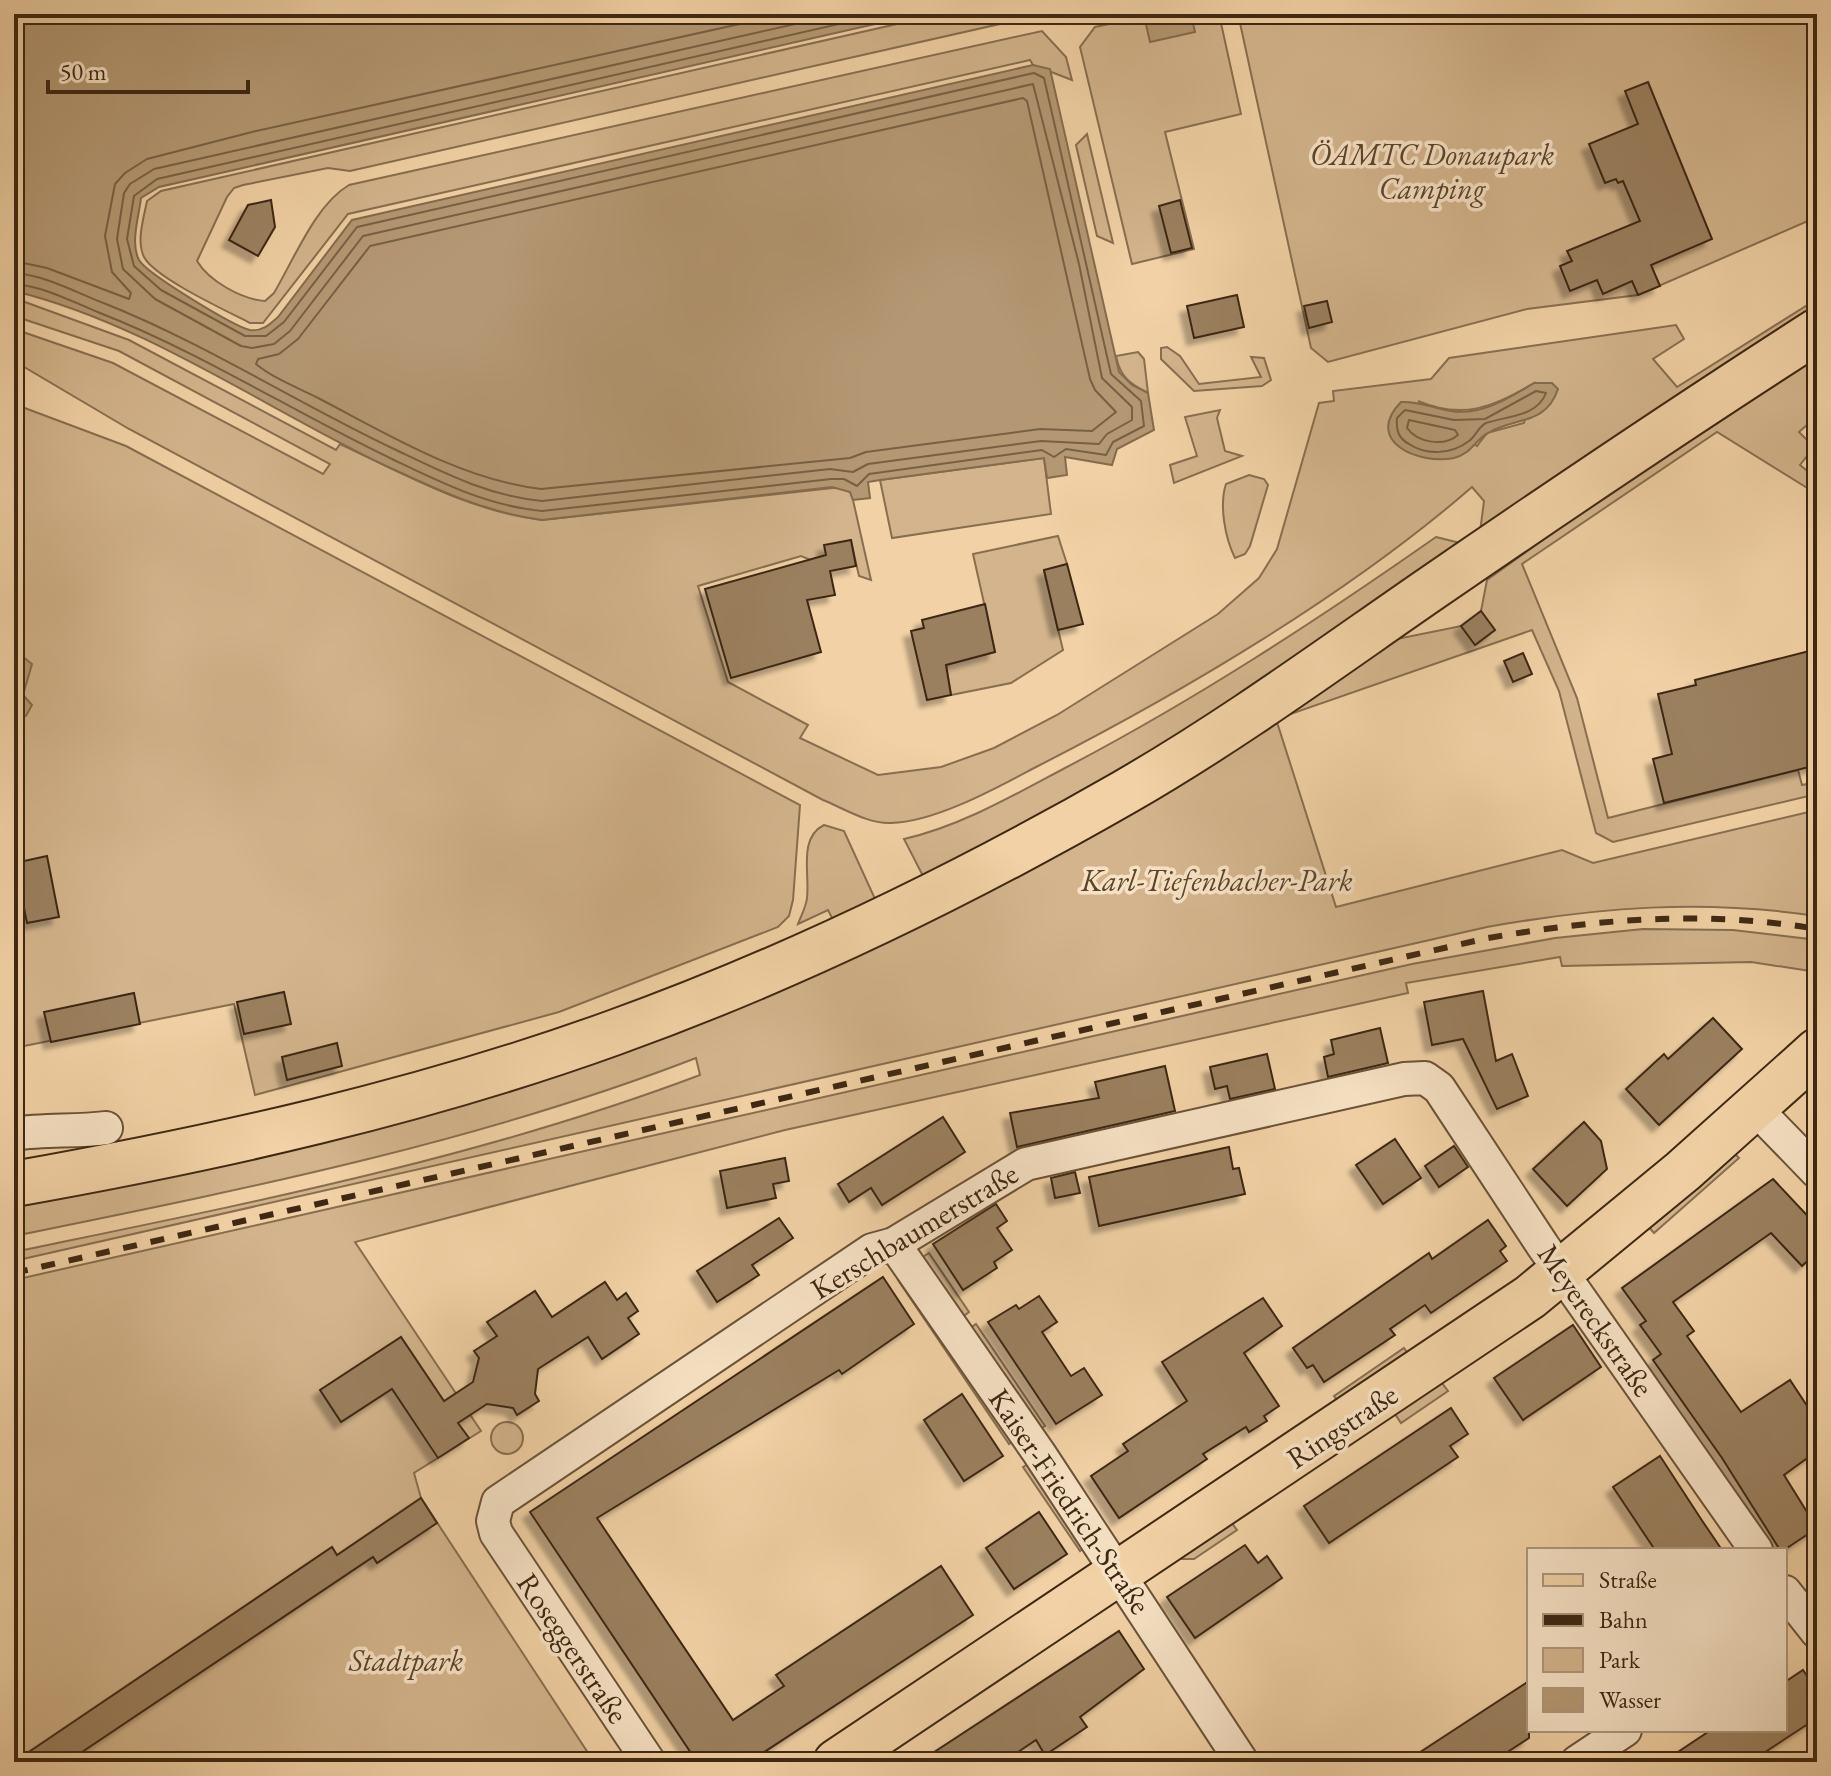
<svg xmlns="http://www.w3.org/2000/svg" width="1831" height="1776" font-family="'EB Garamond',serif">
<defs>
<filter id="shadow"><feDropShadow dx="-7" dy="7" stdDeviation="2" flood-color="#0004"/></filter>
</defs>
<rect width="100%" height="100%" fill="#f1d1a5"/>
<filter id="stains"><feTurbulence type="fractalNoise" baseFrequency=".0025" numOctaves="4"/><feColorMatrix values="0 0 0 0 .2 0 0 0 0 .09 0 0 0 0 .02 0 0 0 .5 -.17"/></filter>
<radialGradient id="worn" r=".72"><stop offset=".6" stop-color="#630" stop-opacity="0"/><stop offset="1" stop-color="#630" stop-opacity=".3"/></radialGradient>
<!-- green -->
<g fill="#d3b48c" stroke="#886e50" stroke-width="2" fill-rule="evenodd">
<path d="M941 14H1044L350 171 328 168 243 185 234 188 227 197 197 261C209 281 241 299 265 301L274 293C294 259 316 204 349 185L1042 31 1066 57 1072 80 1033 65 1030 60 348 214 263 323H250C227 311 155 278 144 257 136 241 144 217 147 201L161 191Z"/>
<polygon points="1156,14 1219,14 1241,114 1165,132 1194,249 1132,264 1080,47 1095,27"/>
<polygon points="1238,14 1817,14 1817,217 1638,295 1527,309 1328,362 1311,348"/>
<polygon points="1087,134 1113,243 1097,236 1076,145"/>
<path d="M14 298 129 340 336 450 340 444C406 475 469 511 542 520L842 487 850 492 853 500 871 580 859 576 851 541 826 566 801 556 698 586 728 682 808 725 800 738 878 775 941 767 994 748 1057 715 1218 614 1259 578 1277 549 1319 403 1334 401 1333 391 1431 379 1449 358 1676 325 1684 339 1653 359 1677 387 1817 299V310L1480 532 1484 501 1472 487C1349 594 1183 692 1038 766 998 787 936 822 891 823 868 824 845 809 823 800L129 429 14 361V329L113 363 323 474 330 464 119 351 14 316ZM1534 383 1524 423 1487 433 1477 446 1418 401C1462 420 1495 407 1534 383Z"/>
<polygon points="1167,347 1180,356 1199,384 1261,377 1251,357 1264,358 1271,380 1262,386 1194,391 1161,359 1161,348"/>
<path d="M1138 352 1144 359 1148 393C1130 384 1120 377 1116 356Z"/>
<path d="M1817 352V416L1799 432 1814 447 1800 465 1817 479V494L1717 432 1522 564 1577 698 1608 818 1798 770 1802 785 1817 782V794L1613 842 1596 833 1559 691 1532 630 1276 719 1336 907 1562 850 1593 863 1817 810V916C1702 899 1600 907 1487 927L14 1261V1252C245 1204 478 1159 700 1075L696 1058C476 1143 245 1189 14 1236V1201L494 1092 1392 640 1461 626 1476 644 1495 630 1481 611 1487 580 1652 462Z"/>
<polygon points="14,404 126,446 800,805 793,900 789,916 778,927 559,1012 255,1095 234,1004 14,1048"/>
<polygon points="1220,410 1217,418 1225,451 1242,456 1174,483 1170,465 1197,456 1185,417"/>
<polygon points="1044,458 1051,514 892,538 880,480"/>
<path d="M1249 475 1264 479 1268 485 1250 546 1245 554 1235 558C1225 538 1219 505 1226 484Z"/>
<polygon points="1058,536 1067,564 1044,571 1063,650 1011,683 951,695 946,665 995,652 973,554"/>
<path d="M1436 537 1464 544 1230 706 1121 772 925 880 904 839C961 826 1014 795 1065 768 1195 700 1316 621 1436 537Z"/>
<path d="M824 825 844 831 876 901 834 922 828 910 798 924C801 916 806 907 807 898 810 874 798 838 824 825Z"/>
<polygon points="1643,929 1733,930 1817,940 1817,972 1751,962 1562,966 1560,957 1406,983 1408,993 785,1130 355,1242 481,1431 414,1473 421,1498 594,1762 14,1762 14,1280 1412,964 1555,938"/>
<polygon points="1731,1150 1739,1158 1654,1233 1647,1225"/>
<polygon points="929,1253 969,1312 961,1318 921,1258"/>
<polygon points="905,1275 1016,1439 1009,1444 898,1280"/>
<polygon points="976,1324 1045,1426 1037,1431 968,1330"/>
<polygon points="1404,1348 1411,1358 1341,1406 1334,1396"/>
<polygon points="1442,1383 1448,1391 1401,1423 1395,1414"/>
<circle cx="507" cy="1438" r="16"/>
<polygon points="1030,1463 1087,1546 1080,1551 1023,1467"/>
<polygon points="1231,1522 1237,1530 1194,1559 1182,1559 1180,1556"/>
</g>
<!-- water -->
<g fill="#b49873" stroke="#856b4d" stroke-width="2">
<path d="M14 14H919L159 187 141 198C139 216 130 243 139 260 147 274 235 327 250 330 262 332 270 324 278 317L352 220 1033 65 1050 69 1119 372 1132 385 1148 393 1154 430 1117 449 1112 465 1065 457 1067 475 1047 478 1044 458 880 480 868 482 870 498 853 500 850 492 832 487 542 520C484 512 435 489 382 464 261 406 145 323 14 291Z"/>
<polygon points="1170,14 1191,14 1195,32 1150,42 1145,20"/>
<path d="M1534 383H1552L1558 389C1546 426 1513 417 1488 433 1475 440 1471 454 1454 458 1418 465 1363 441 1401 402 1419 401 1433 408 1451 411 1481 416 1509 398 1534 383Z"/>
<polygon points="22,656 32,664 23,695 32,705 26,716 18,718 14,734 14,698 20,676 15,672 14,662"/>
</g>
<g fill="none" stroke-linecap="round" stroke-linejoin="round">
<!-- shore -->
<g stroke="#796043" stroke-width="2">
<path d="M1023 98 1027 101 1090 379 1095 390 1116 412 1092 431 1040 429 866 452 850 458 541 489C463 480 389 435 320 399 299 388 274 379 256 364L258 359 279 354 298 339 370 246Z"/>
<polyline points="14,261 47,268 129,299 131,293 112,272 105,236 115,184 125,173 147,159 252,132 785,14"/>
<path d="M14 273C45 275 77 293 106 304 206 344 297 403 394 449 442 472 488 496 542 501L830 469 853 472 868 464 1041 441 1099 444 1107 434 1132 420V407L1102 378 1079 264 1033 84 363 236 290 331 274 344 252 348 241 346 155 299 123 269 117 239 124 193 130 184 154 169 839 14"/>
<path d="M14 284C43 286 73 302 100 313 202 353 295 413 394 460 442 483 488 506 542 511L831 479H844L857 486 869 474 1042 450 1054 457 1066 449 1106 455 1113 442 1144 426 1141 401 1111 374 1044 78 1034 73 357 227 284 322 266 336H245L161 290 134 266 127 239 134 196 157 179 883 14"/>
<path d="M1536 391 1546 393C1537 417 1506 416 1486 423 1479 426 1475 437 1469 441 1452 454 1427 456 1409 444 1398 438 1396 430 1397 418L1405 410 1454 420 1485 419Z"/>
<path d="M1409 420 1455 430 1458 435C1444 447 1418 443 1407 428Z"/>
</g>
</g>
<!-- building -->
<g fill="#9b805f" stroke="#3e2813" stroke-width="2" filter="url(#shadow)">
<polygon points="1648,82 1712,239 1651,265 1660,286 1638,295 1632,281 1603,294 1597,280 1570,291 1560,266 1572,261 1567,251 1640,221 1623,181 1618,183 1616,179 1605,183 1589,144 1638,124 1625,91"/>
<polygon points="271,200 275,227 258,256 229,240 248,205"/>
<polygon points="1180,200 1192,248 1171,253 1159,206"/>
<polygon points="1237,295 1244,327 1194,338 1187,306"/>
<polygon points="1327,301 1332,322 1309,328 1304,306"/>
<polygon points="851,540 856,566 830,571 835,595 807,600 821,652 731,678 705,589 826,555 824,545"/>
<polygon points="1067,564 1083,624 1058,630 1044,570"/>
<polygon points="985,604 995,652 946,665 951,695 927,700 911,631 924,628 922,620"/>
<polygon points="1481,611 1495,630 1475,645 1461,626"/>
<polygon points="1817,649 1817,765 1664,803 1653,759 1672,754 1658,694 1696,685 1695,680"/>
<polygon points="1523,653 1532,674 1513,682 1504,661"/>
<polygon points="47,856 59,917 27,923 15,863"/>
<polygon points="1483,991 1496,1061 1512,1054 1528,1096 1497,1109 1463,1039 1432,1045 1424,1002"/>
<polygon points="284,992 291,1024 244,1034 237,1002"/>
<polygon points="134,993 140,1024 51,1042 44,1012"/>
<polygon points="1713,1018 1742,1049 1659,1125 1626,1089 1664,1054 1668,1059"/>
<polygon points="1380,1028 1388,1063 1328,1077 1324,1057 1334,1054 1331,1040"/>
<polygon points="337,1043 342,1066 287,1080 282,1057"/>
<polygon points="1267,1054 1275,1089 1230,1099 1227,1086 1215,1089 1210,1067"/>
<polygon points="1165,1066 1175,1111 1017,1147 1010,1113 1099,1098 1095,1082"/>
<polygon points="943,1117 965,1152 882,1205 871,1188 849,1202 838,1184"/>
<polygon points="1584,1122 1601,1141 1607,1169 1567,1206 1533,1169"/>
<polygon points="1395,1139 1421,1178 1383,1204 1356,1165"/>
<polygon points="1454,1146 1468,1167 1439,1187 1425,1166"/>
<polygon points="1229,1147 1233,1169 1239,1168 1245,1194 1099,1226 1089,1177"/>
<polygon points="785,1158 789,1181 773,1184 776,1198 727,1208 720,1171"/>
<polygon points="1075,1172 1080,1193 1055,1198 1051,1178"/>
<polygon points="1773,1179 1817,1226 1817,1252 1802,1266 1771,1233 1673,1302 1694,1331 1687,1336 1741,1412 1790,1380 1817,1421 1817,1451 1784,1475 1817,1528 1784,1550 1780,1550 1722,1458 1653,1360 1661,1354 1640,1325 1646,1321 1622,1288"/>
<polygon points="996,1204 1007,1221 997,1228 1012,1250 994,1262 997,1268 963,1290 933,1244"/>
<polygon points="779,1218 793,1238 752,1265 759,1275 717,1302 697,1271"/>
<polygon points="1488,1220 1506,1246 1500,1251 1507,1261 1431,1313 1425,1305 1390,1329 1395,1335 1324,1382 1313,1365 1307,1368 1293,1348 1429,1253 1432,1259"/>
<polygon points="883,1277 914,1324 842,1374 839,1370 597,1518 733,1720 784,1686 776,1675 941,1566 973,1615 749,1762 697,1762 530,1512"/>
<polygon points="605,1282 617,1300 626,1293 638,1311 628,1318 639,1334 602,1359 588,1337 538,1369 535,1394 539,1401 517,1415 513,1408 487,1404 458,1423 469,1438 438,1458 392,1389 341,1422 320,1390 401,1337 444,1401 473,1382 479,1358 474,1351 497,1336 487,1322 535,1291 552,1317"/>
<polygon points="1039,1296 1057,1322 1042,1332 1071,1376 1084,1368 1102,1395 1056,1424 988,1322 1016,1305 1019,1309"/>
<polygon points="1263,1298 1282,1326 1244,1353 1279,1406 1264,1416 1267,1421 1249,1432 1246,1427 1203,1454 1207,1459 1119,1518 1091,1476 1128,1451 1123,1444 1187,1401 1162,1362"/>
<polygon points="1573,1325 1601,1367 1523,1420 1494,1378"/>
<polygon points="962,1394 1003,1456 964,1481 924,1420"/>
<polygon points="1451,1408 1468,1434 1450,1446 1458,1457 1329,1543 1304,1506"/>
<polygon points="1660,1456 1701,1519 1722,1550 1655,1550 1613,1487"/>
<polygon points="421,1498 437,1523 377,1563 373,1557 67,1762 14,1762 332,1547 337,1555"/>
<polygon points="1039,1512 1067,1554 1014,1589 986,1548"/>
<polygon points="1245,1545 1258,1563 1267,1556 1282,1578 1195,1638 1167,1597"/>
<polygon points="1119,1631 1144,1669 1080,1717 1087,1727 1045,1755 1036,1740 1003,1762 919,1762"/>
<polygon points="1803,1670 1817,1691 1817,1718 1750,1762 1663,1762 1711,1730 1785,1730 1785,1682"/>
<polygon points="1529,1681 1529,1738 1492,1762 1405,1762"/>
</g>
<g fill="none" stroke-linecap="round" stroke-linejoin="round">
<defs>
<g id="minor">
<polyline points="1754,1107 1817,1172"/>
<path d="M14 1134C45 1129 74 1132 106 1128"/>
<polyline points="894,1244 1039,1453 1242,1762"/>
<polyline points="1785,1592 1817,1632"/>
<polyline points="649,1762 496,1533 493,1521 498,1502 872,1250 894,1244 1026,1164 1404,1079 1425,1078 1439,1088 1543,1246 1756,1550"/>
<polyline points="1577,1762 1625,1730"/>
</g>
<polyline id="primary" points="836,1762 1530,1297 1683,1171 1817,1051"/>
<path id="trunk" d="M14 1184C217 1148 419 1103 613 1033 791 969 961 886 1125 792 1231 731 1329 659 1429 590 1557 502 1686 415 1817 331"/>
</defs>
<!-- minor casing -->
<use href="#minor" stroke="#6b5238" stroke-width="36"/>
<!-- primary casing -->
<use href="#primary" stroke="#3e2813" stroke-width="48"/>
<!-- trunk casing -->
<use href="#trunk" stroke="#3e2813" stroke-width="48"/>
<!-- minor -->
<use href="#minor" stroke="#f6e1c4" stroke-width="32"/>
<!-- primary -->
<use href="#primary" stroke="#f1d1a5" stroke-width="44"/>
<!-- trunk -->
<use href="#trunk" stroke="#f1d1a5" stroke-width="44"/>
<!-- rail -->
<path stroke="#3e2813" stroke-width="6" stroke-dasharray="14 14" stroke-linecap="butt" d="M14 1273 1488 938C1598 919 1706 910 1817 929"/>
</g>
<g text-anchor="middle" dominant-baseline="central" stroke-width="7" stroke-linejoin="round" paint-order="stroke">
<!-- park labels -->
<g font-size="30" font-style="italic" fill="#5c442b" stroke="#f6e1c4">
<text x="1432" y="154">ÖAMTC Donaupark<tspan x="1432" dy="34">Camping</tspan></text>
<text x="1217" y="880">Karl-Tiefenbacher-Park</text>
<text x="406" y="1660">Stadtpark</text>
</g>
<!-- street labels -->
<g font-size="30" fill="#3e2813" stroke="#f6e1c4">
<text transform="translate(914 1231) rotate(-31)">Kerschbaumerstraße</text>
<text transform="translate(1596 1320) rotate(55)">Meyereckstraße</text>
<text transform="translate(1342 1426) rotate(-34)">Ringstraße</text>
<text transform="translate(1070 1501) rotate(56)">Kaiser-Friedrich-Straße</text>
<text transform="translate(573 1648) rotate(56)">Roseggerstraße</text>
</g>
</g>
<!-- margin -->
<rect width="1831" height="1776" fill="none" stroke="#f1d1a5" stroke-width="48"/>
<rect x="16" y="16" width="1799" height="1744" fill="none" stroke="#3e2813" stroke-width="4"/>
<rect x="24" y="24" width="1783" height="1728" fill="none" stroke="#3e2813" stroke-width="2"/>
<!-- legend -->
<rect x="1527" y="1548" width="260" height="184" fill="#f6e1c4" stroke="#ac977d" stroke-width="2"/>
<rect x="1543" y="1574" width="40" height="12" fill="#f1d1a5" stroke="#ac977d" stroke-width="2"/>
<text x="1599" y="1588" font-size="24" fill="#3e2813">Straße</text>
<rect x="1543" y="1614" width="40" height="12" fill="#3e2813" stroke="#ac977d" stroke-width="2"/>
<text x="1599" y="1628" font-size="24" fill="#3e2813">Bahn</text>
<rect x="1543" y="1648" width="40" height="24" fill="#d3b48c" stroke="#ac977d" stroke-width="2"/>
<text x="1599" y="1668" font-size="24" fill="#3e2813">Park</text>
<rect x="1543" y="1688" width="40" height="24" fill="#b49873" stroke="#ac977d" stroke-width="2"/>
<text x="1599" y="1708" font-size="24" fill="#3e2813">Wasser</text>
<!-- scale -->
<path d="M48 80v12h200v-12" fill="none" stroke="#3e2813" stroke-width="4"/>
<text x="60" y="80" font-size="24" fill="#3e2813" stroke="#f6e1c4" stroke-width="6" paint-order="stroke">50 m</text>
<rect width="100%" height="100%" filter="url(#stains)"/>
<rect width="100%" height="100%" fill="url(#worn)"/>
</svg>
